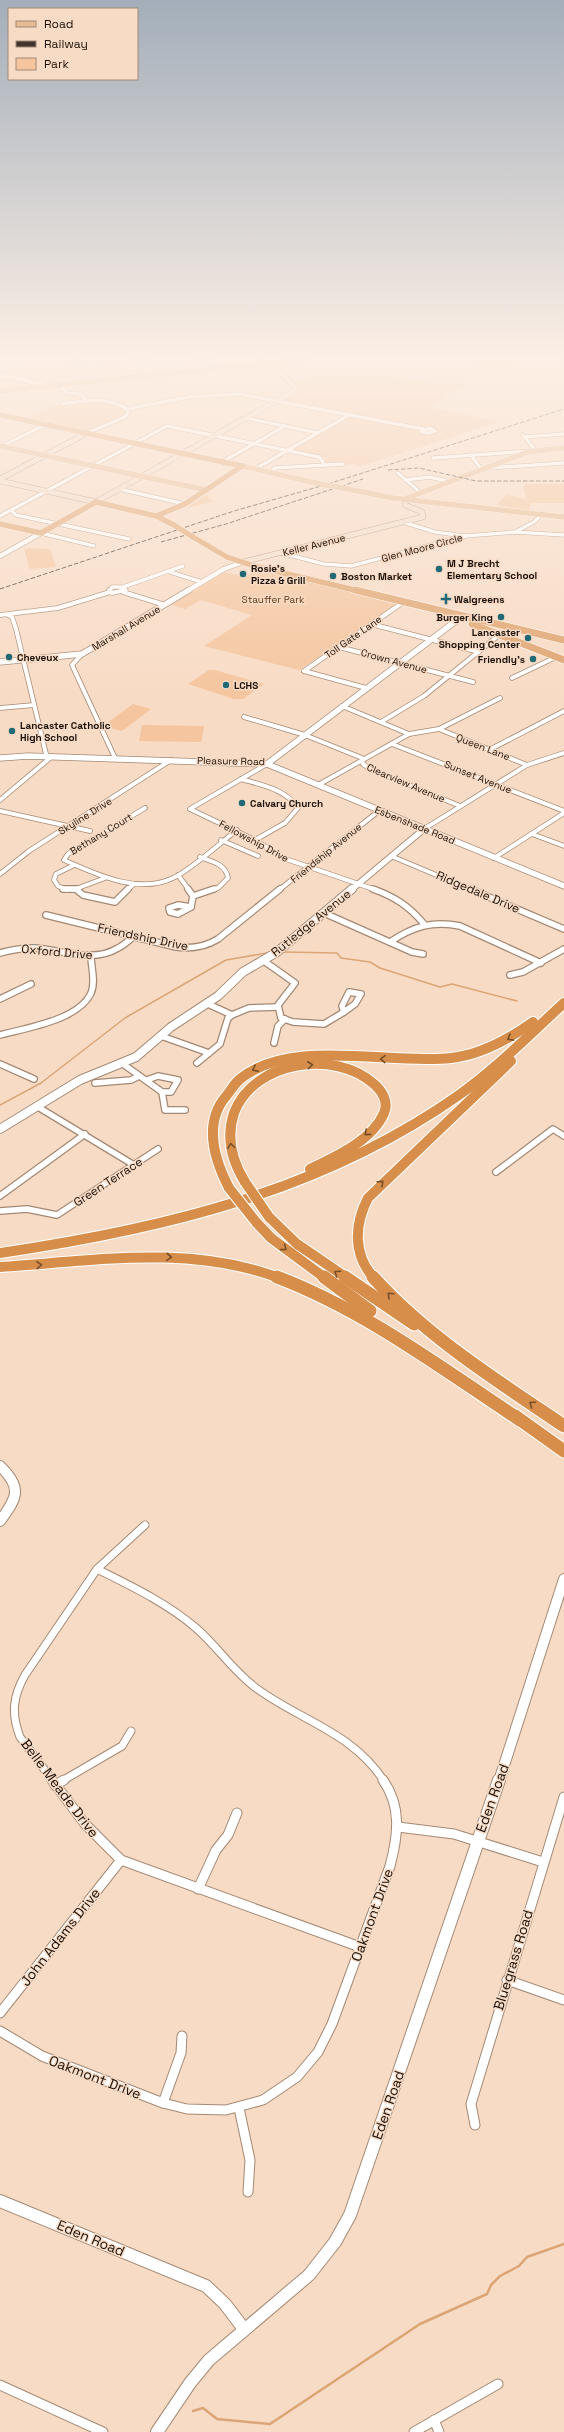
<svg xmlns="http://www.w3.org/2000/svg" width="564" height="2432" font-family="'Space Grotesk',sans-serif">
<rect width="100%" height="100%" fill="#f8dbc5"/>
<!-- green -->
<g fill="#f4c59e">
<polygon points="496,360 517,367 517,368 495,373 475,366"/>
<polygon points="310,376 392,376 432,383 467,383 430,407 499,422 359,467 355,464 345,465 344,463 327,464 324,457 293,450 355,414 283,400 298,391 298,386 291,379 310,379"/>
<polygon points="87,401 114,403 126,410 126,413 87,432 20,417 29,417 54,406"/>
<polygon points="526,484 564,484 564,503 531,503 529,510 497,505 507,494 527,500 523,486"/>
<polygon points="209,493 207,495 212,502 186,508"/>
<polygon points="30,548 50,549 56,567 30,569 24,549"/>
<polygon points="258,569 400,604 299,670 204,646 252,615 201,600 185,609 171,605 224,572 245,577"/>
<polygon points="209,670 215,670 264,684 243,699 234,699 188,684"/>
<polygon points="133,704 151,709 122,731 103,726"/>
<polygon points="142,725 204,726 201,742 139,741"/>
</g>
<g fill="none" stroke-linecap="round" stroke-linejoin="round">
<!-- stream-far1 -->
<g stroke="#dba576" stroke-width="1.5">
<polyline points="284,952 337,953 341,958 370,962 380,968 440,987 452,984 517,1001"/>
<polyline points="0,1105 41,1083 125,1018 226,960 267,953"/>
</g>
<!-- stream -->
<polyline stroke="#dba576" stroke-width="2.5" points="193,2411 203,2408 217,2419 270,2424 420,2324 487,2294 491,2285 500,2276 519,2266 527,2257 564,2244"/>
<defs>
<g id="minor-far4">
<polyline points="136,360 192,371"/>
<polyline points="200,360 220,364 225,368"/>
<polyline points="89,364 99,360"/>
<polyline points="60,385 67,393 81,394 86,401"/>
<path d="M62 404C84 401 107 396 127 409"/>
<polyline points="127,409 189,397 240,394 423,429"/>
<polyline points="246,418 318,433"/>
<polygon points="430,428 435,431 427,433 421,431"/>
<polyline points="87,433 125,417 128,413 127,409"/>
<polyline points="523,435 536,451"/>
<polyline points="524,437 564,434"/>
<polyline points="0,447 45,425"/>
<polyline points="471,455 482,470"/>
<polyline points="433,458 530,451"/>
<polyline points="222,462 285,426"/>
<polyline points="488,468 564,463"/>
<polyline points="255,469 349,415"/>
<polyline points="398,473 421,493"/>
<polyline points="276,474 272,471 275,468 343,464"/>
<polyline points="405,480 430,477 450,482"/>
<polyline points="119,489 185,504"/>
<polyline points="11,510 16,515 129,539"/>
<polyline points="0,516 167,426 319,457 325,465"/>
<polyline points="406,523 435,532 464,536"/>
<polyline points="515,532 534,522 542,514"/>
<polyline points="41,533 94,546"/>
<polyline points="281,553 324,564 351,566 465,536 515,532 564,535"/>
<polyline points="170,572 202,582"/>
<polyline points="123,587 183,566"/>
<polyline points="110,591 112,587 121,587 126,590 121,591"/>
</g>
<g id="minor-far3">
<polyline points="109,590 112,593 125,590"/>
<polyline points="123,592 165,605"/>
<polyline points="0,615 58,608 110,592"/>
<polyline points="371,624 479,652"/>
<polyline points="339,647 473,682"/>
<polyline points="82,654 72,665 115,758"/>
<polyline points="512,678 556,657"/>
<polyline points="366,688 304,671 402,603"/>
<polyline points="342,706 409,734"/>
<polyline points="0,708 34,705"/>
<polyline points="244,717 305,735 362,758 363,764 370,769 460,806"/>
<polyline points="381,722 424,696 499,635"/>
<polyline points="439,729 527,765"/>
<polyline points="392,744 564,811"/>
<polyline points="491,749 564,711"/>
<polyline points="267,764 190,809 255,840 283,858 376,890"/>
<path d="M241 779C261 785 286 789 298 808L285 823 255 840"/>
<polyline points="318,785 409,734 439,729 500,698"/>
<polyline points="0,800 50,758 46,754 16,629 12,617 8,615"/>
<path d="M145 808 68 854 64 860C96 874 138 895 173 878 191 870 220 843 237 830"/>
<polyline points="0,811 90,831"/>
<polyline points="424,829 527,765 564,753"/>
<polyline points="532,834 564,846"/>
<polyline points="221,840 258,856"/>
<polyline points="391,856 472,890"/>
<path d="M200 857C211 861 226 864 228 878L218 888 211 890"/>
<polyline points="494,858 564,813"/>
<polyline points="0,874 29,851 171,760"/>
<polyline points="178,875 189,890"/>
<polyline points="67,890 58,886 54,880 56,874 74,865"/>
<polyline points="73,890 105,878"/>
<polyline points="127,890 134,884"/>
<polyline points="279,890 380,810"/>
</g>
<g id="minor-far2">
<polyline points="63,889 78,889"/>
<polyline points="188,889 193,896 191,907"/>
<path d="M373 889C395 897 409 906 424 924"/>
<polyline points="470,889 564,929"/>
<polyline points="77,890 83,895 115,902 128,889"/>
<polyline points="193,896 214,889"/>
<polygon points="178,905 191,907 178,914 170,912 169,908"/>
<polyline points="324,913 412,952 423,954"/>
<path d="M46 915 176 947C191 949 205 947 218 939L280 889"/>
<path d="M390 942C412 927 433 920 460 926L541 963"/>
<path d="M0 953C11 950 22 948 33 948 61 949 92 964 118 948 124 945 128 941 133 937"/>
<polyline points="264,961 295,983 278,1005 281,1018 293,1022 324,1024 344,1012"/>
<polyline points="510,975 523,972 564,949"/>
<polygon points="349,992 361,994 355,1004 344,1012 342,1006"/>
<polyline points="0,999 31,984"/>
<polyline points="208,1004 232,1015"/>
<path d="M0 1035C26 1028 79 1020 91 993 96 982 91 967 91 956"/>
<polyline points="161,1036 209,1053"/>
<polyline points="274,1043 278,1026 285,1019"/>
<polyline points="197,1063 220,1044 228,1018 232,1015 249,1008 278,1007"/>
<polyline points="0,1064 34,1079"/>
<polyline points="123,1064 162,1092 165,1110 185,1110"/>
<polyline points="147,1080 158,1076 178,1080 171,1092 162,1092"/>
<polyline points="95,1083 131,1080 139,1076"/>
<polyline points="38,1107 134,1165"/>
<polyline points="496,1172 553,1129 564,1136"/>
<polyline points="0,1196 85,1134"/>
<polyline points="0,1211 27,1209 57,1215 158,1149"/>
</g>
<g id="minor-far1">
<path d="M97 1569C131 1586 167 1603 196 1628 217 1646 233 1671 256 1688 301 1721 352 1732 384 1781"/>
<path d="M53 1781 20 1737C11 1714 13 1696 25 1675L97 1569 145 1525"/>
<polyline points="62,1781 122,1746 131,1731"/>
</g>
<g id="minor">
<polyline points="52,1780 85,1824 121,1860 360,1947"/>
<polyline points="55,1785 64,1780"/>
<polyline points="398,1827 454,1834 543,1862"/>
<polyline points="198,1889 216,1850 228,1835 237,1813"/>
<polyline points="507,1980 564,2000"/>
<polyline points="0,2013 121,1860"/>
<path d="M0 2031 42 2056 163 2103 187 2109 226 2110 263 2100 297 2077 318 2052 332 2024 390 1866C398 1836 402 1807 383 1780"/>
<polyline points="163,2103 181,2053 182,2036"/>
<polyline points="239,2108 250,2160 248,2192"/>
<polyline points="475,2125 471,2104 564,1797"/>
<polyline points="0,2385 103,2432"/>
<polyline points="434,2420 439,2432"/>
<polyline points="414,2432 498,2384"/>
</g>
<g id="tertiary-far4">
<polyline points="0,369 21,360"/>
<polyline points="0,375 51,386"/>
<polyline points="0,556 41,533"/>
<polyline points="187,591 224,569 243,562"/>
</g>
<g id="tertiary-far3">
<polyline points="0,662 82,654 189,590"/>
<polyline points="0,758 28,756 267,764 564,886"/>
<polyline points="267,764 461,617"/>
<polyline points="351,890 424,829"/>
</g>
<polyline id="tertiary-far2" points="0,1129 80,1080 136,1057 171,1027 218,996 243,972 277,952 352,889"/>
<g id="tertiary-far1">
<path d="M0 1466C23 1488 17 1498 0 1521"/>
<polyline points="499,1781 564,1579"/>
</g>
<g id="tertiary">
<polyline points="0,2201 206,2286 225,2304 244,2329"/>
<polyline points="157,2432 190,2383 209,2360 309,2275 335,2242 350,2215 499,1780"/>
</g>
<g id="secondary">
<polyline points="66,360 142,376"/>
<polyline points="0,479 87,433"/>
<polyline points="0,481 96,502 294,391 294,386 270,363 263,360"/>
<polyline points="243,562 423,517 422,512 405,505 406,499"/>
</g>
<g id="primary">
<polyline points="561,360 564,361"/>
<polyline points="0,391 303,360"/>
<polyline points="0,446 206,490"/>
<polyline points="242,466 320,484"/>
<polyline points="343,488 393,498 564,517"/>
<polyline points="407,498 528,452 564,448"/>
</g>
<g id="trunk-far1">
<polyline points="0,415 242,466"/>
<polyline points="156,516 185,504 242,466"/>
<polyline points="0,524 41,533 96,502 156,516 174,525"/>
<polyline points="193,537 227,557 254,566 359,591"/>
</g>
<g id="trunk">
<polyline points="355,590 564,640"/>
<polyline points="472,624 564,660"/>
</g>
<g id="motorway-far1">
<path d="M245 1182C232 1161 226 1137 234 1113 254 1060 335 1049 374 1084 382 1091 389 1102 384 1113 372 1141 335 1157 310 1169"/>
<path d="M229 1188C214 1159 203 1122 227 1095 231 1090 235 1083 240 1079 291 1037 389 1065 451 1058 481 1055 509 1039 533 1022"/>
<polyline points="269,1217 297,1244 347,1278"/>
<polyline points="256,1222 271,1238 325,1278"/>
<path d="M0 1253C163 1229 323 1191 459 1095 497 1068 530 1034 564 1003"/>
<path d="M0 1267C93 1261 189 1244 279 1278"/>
<path d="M374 1278C353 1255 354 1225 368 1198L511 1061"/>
</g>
<g id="motorway">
<path d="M277 1277C366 1311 441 1368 520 1420"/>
<polyline points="324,1277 370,1311"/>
<polyline points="345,1277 414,1324"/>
<path d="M373 1277C427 1337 498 1381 564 1426"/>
<polyline points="515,1416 564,1451"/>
</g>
</defs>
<!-- minor-far4 casing -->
<use href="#minor-far4" stroke="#a38974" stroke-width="4.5"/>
<!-- minor-far3 casing -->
<use href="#minor-far3" stroke="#a38974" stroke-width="5.5"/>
<!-- minor-far2 casing -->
<use href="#minor-far2" stroke="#a38974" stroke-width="8"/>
<!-- minor-far1 casing -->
<use href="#minor-far1" stroke="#a38974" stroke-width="9"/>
<!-- minor casing -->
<use href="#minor" stroke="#a38974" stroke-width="11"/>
<!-- tertiary-far4 casing -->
<use href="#tertiary-far4" stroke="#a38974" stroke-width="5.5"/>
<!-- tertiary-far3 casing -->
<use href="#tertiary-far3" stroke="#a38974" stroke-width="7"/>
<!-- tertiary-far2 casing -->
<use href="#tertiary-far2" stroke="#a38974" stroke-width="10"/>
<!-- tertiary-far1 casing -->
<use href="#tertiary-far1" stroke="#a38974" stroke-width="12"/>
<!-- tertiary casing -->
<use href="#tertiary" stroke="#a38974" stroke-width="14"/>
<!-- secondary casing -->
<use href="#secondary" stroke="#a38974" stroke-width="6"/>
<!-- primary casing -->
<use href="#primary" stroke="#fff" stroke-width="6"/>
<!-- trunk-far1 casing -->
<use href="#trunk-far1" stroke="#fff" stroke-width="6"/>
<!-- trunk casing -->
<use href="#trunk" stroke="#fff" stroke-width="8"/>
<!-- motorway-far1 casing -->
<use href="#motorway-far1" stroke="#fff" stroke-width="12"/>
<!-- motorway casing -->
<use href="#motorway" stroke="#fff" stroke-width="15"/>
<!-- minor-far4 -->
<use href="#minor-far4" stroke="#fff" stroke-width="3.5"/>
<!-- minor-far3 -->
<use href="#minor-far3" stroke="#fff" stroke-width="4"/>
<!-- minor-far2 -->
<use href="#minor-far2" stroke="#fff" stroke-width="5.5"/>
<!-- minor-far1 -->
<use href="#minor-far1" stroke="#fff" stroke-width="7"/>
<!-- minor -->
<use href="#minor" stroke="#fff" stroke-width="9"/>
<!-- tertiary-far4 -->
<use href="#tertiary-far4" stroke="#fff" stroke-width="4.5"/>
<!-- tertiary-far3 -->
<use href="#tertiary-far3" stroke="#fff" stroke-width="5.5"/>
<!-- tertiary-far2 -->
<use href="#tertiary-far2" stroke="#fff" stroke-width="8"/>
<!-- tertiary-far1 -->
<use href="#tertiary-far1" stroke="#fff" stroke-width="10"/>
<!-- tertiary -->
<use href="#tertiary" stroke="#fff" stroke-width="12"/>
<!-- secondary -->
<use href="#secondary" stroke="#f3ddc9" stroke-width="5"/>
<!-- primary -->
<use href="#primary" stroke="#e7bb92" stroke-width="5.5"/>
<!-- trunk-far1 -->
<use href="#trunk-far1" stroke="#dfa46e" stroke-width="5.5"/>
<!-- trunk -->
<use href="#trunk" stroke="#dfa46e" stroke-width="7"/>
<!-- motorway-far1 -->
<use href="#motorway-far1" stroke="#d78e4a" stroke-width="10"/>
<!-- motorway -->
<use href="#motorway" stroke="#d78e4a" stroke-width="13"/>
<!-- rail -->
<g stroke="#42352b" stroke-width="1" stroke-dasharray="4.5 2" stroke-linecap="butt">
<polyline points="388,470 419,468 476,481 564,481"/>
<polyline points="161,542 226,524 363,479"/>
<polyline points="0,589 234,511 328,484 564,409"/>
</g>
<defs>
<polyline id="primary-bridge" points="320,484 343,488"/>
<polyline id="trunk-bridge" points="174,525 193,537"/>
<g id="motorway-bridge">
<polyline points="245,1182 269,1217"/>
<polyline points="229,1188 256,1222"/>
</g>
</defs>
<!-- primary-bridge casing -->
<use href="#primary-bridge" stroke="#fff" stroke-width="6" stroke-linecap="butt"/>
<!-- trunk-bridge casing -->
<use href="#trunk-bridge" stroke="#fff" stroke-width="6" stroke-linecap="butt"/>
<!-- motorway-bridge casing -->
<use href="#motorway-bridge" stroke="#fff" stroke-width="12" stroke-linecap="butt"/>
<!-- primary-bridge -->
<use href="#primary-bridge" stroke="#e7bb92" stroke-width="5.5"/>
<!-- trunk-bridge -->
<use href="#trunk-bridge" stroke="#dfa46e" stroke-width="5.5"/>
<!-- motorway-bridge -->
<use href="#motorway-bridge" stroke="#d78e4a" stroke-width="10"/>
</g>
<!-- one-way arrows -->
<defs><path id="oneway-chevron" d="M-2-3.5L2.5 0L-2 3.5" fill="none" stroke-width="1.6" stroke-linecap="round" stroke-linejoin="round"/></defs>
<g stroke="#784f29">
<use href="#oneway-chevron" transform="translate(510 1038) rotate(151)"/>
<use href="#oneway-chevron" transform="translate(383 1059) rotate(-178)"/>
<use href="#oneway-chevron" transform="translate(310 1065) rotate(-6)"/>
<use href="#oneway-chevron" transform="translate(255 1069) rotate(153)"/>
<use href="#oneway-chevron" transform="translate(367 1133) rotate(139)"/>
<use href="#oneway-chevron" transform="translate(231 1146) rotate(-98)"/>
<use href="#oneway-chevron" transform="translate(381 1183) rotate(-44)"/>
<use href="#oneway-chevron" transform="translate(284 1248) rotate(37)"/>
<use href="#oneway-chevron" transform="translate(169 1257) rotate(2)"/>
<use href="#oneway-chevron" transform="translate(39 1265) rotate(-5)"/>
<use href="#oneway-chevron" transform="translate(337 1273) rotate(-145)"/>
<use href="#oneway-chevron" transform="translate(390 1295) rotate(-137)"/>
<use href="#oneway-chevron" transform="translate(532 1404) rotate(-145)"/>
</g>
<!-- sky -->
<linearGradient id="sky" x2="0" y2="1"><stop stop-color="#a3aeba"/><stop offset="0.51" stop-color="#fcefe5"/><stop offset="1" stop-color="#fcefe5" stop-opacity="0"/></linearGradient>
<rect width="564" height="700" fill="url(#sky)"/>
<!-- markers -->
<g fill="#206975" stroke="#f8dbc5" stroke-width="1.5">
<circle cx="439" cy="569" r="4"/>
<circle cx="243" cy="574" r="4"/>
<circle cx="333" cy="576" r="4"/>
<path d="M444 593h4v4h4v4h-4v4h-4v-4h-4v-4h4z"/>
<circle cx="501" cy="617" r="4"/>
<circle cx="528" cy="638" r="4"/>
<circle cx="9" cy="657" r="4"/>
<circle cx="533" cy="659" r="4"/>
<circle cx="226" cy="685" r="4"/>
<circle cx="12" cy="731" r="4"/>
<circle cx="242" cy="803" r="4"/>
</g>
<g text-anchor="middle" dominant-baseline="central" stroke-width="3" stroke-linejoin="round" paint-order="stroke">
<!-- far-street labels -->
<g font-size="10" fill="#191008" stroke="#f8dbc5">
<text transform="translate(314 545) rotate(-14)">Keller Avenue</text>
<text transform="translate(422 548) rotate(-15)">Glen Moore Circle</text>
<text transform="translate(126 628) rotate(-31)">Marshall Avenue</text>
<text transform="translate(353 637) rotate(-35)">Toll Gate Lane</text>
<text transform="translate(394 661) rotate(15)">Crown Avenue</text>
<text transform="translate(483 747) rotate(21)">Queen Lane</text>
<text transform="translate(231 761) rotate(1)">Pleasure Road</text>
<text transform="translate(478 777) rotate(22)">Sunset Avenue</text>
<text transform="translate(406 783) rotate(23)">Clearview Avenue</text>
<text transform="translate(85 816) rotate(-32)">Skyline Drive</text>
<text transform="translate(415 825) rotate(22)">Esbenshade Road</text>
<text transform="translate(101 834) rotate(-31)">Bethany Court</text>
<text transform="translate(254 841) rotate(28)">Fellowship Drive</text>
<text transform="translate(326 853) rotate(-39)">Friendship Avenue</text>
</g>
<!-- far-poi labels -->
<g font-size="10" font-weight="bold" fill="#191008" stroke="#f8dbc5" text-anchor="start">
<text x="447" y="563">M J Brecht<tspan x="447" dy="12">Elementary School</tspan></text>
<text x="251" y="568">Rosie’s<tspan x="251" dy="12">Pizza &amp; Grill</tspan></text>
<text x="341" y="576">Boston Market</text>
<text x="454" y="599">Walgreens</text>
<text x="493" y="617" text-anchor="end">Burger King</text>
<text x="520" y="632" text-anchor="end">Lancaster<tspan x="520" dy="12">Shopping Center</tspan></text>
<text x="17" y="657">Cheveux</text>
<text x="525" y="659" text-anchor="end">Friendly's</text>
<text x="234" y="685">LCHS</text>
<text x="20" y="725">Lancaster Catholic<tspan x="20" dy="12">High School</tspan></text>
<text x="250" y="803">Calvary Church</text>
</g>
<!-- far-park labels -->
<g font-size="10" fill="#5f3a17" stroke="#f8dbc5">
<text x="273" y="599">Stauffer Park</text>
</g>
<!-- street labels -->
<g font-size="12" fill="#191008" stroke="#f8dbc5">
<text transform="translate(478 892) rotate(23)">Ridgedale Drive</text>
<text transform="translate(311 923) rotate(-39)">Rutledge Avenue</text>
<text transform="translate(143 937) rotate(12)">Friendship Drive</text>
<text transform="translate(57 952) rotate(5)">Oxford Drive</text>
<text transform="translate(108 1182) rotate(-33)">Green Terrace</text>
</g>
<!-- near-street labels -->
<g font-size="14" fill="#191008" stroke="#f8dbc5">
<text transform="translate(60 1788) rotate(53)">Belle Meade Drive</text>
<text transform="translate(492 1798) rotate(-70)">Eden Road</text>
<text transform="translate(372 1915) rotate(-70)">Oakmont Drive</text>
<text transform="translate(60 1937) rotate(-52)">John Adams Drive</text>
<text transform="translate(513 1960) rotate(-73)">Bluegrass Road</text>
<text transform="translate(95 2077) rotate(21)">Oakmont Drive</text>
<text transform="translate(388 2105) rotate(-71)">Eden Road</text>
<text transform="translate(91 2238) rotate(23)">Eden Road</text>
</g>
</g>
<!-- legend -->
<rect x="8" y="8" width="130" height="72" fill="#f8dbc5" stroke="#9f8a79"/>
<rect x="16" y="21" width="20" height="6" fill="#e7bb92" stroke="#9f8a79"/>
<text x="44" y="28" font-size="12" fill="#191008">Road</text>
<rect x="16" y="41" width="20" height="6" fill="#42352b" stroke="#9f8a79"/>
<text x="44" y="48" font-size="12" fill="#191008">Railway</text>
<rect x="16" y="58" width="20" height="12" fill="#f4c59e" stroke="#9f8a79"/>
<text x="44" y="68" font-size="12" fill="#191008">Park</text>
</svg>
